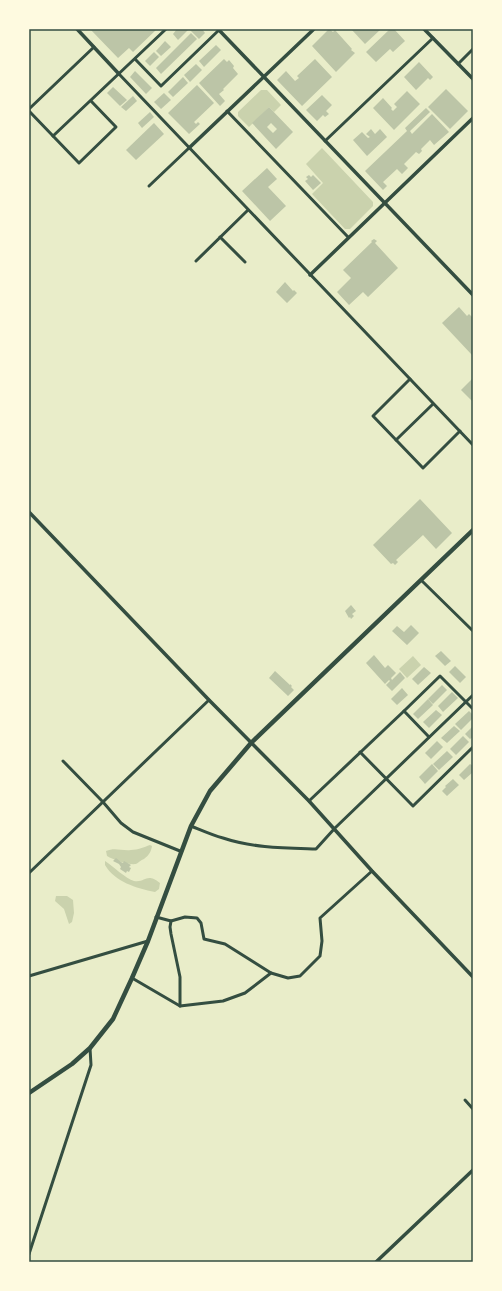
<svg xmlns="http://www.w3.org/2000/svg" width="502" height="1291" font-family="'Work Sans',sans-serif">
<rect width="100%" height="100%" fill="#e9edc9"/>
<!-- green -->
<g fill="#cad2ad">
<polygon points="261,90 267,90 281,105 274,112 269,107 249,127 238,116 238,112"/>
<polygon points="322,148 373,202 373,206 350,229 345,229 312,194 323,183 306,164"/>
<polygon points="413,656 421,665 407,678 399,669"/>
<path d="M150 845 152 846C151 852 149 855 144 859 141 860 138 863 136 864 128 865 114 860 107 856L106 851C115 847 121 851 131 850 138 850 144 847 150 845Z"/>
<path d="M105 861C113 866 126 879 134 881 146 883 146 872 160 883L159 889 155 892C136 888 115 882 105 865Z"/>
<polygon points="56,896 67,896 73,900 74,913 72,922 69,924 64,909 55,901"/>
</g>
<!-- building -->
<g fill="#bcc5a7" fill-rule="evenodd">
<polygon points="92,29 157,29 133,52 129,48 118,58 91,30"/>
<polygon points="177,29 186,29 188,30 178,40 173,34"/>
<polygon points="189,29 202,29 205,33 199,39"/>
<polygon points="329,29 333,32 335,30 352,49 351,50 355,53 336,72 312,46"/>
<polygon points="351,29 381,29 365,44"/>
<polygon points="390,29 394,29 405,41 393,52 390,49 376,62 366,52"/>
<polygon points="191,33 197,39 161,74 156,68"/>
<polygon points="165,41 171,47 161,56 156,51"/>
<polygon points="216,45 221,50 204,67 199,61"/>
<polygon points="154,52 159,57 150,66 145,61"/>
<polygon points="224,59 227,62 229,60 234,66 233,68 238,74 223,89 224,90 219,94 225,101 220,106 199,83"/>
<polygon points="315,59 332,77 302,106 277,80 286,71 295,81 299,78 297,76"/>
<polygon points="419,62 433,77 430,80 428,78 416,90 404,77"/>
<polygon points="196,64 202,70 190,82 184,75"/>
<polygon points="135,71 152,88 146,94 130,77"/>
<polygon points="183,77 188,83 173,97 168,92"/>
<polygon points="197,85 214,103 194,122 196,124 198,122 200,124 189,134 168,113"/>
<polygon points="113,87 127,100 120,106 107,93"/>
<polygon points="446,89 468,111 450,129 428,107"/>
<polygon points="407,91 420,104 394,130 373,108 383,98 392,108 391,109 393,111 397,107 394,104"/>
<polygon points="164,93 171,100 161,109 154,102"/>
<polygon points="322,95 332,105 326,111 329,114 325,117 323,115 317,121 306,110"/>
<polygon points="133,96 137,101 126,111 121,107"/>
<path d="M269 107 293 132 276 149 252 123ZM271 123 277 129 273 133 267 127Z"/>
<polygon points="426,108 430,112 410,131 412,134 432,114 449,132 434,145 430,140 421,149 422,151 419,154 416,152 404,164 408,168 402,174 397,169 383,182 387,186 383,190 365,171 407,131 405,128"/>
<polygon points="150,112 154,117 142,128 138,123"/>
<polygon points="154,123 164,134 136,160 126,150"/>
<polygon points="371,129 375,134 380,129 387,137 367,156 353,140 362,132 368,138 370,137 366,134"/>
<polygon points="267,168 277,179 268,187 286,206 270,221 242,191"/>
<polygon points="309,175 311,177 313,175 321,183 313,190 305,181 308,179 306,177"/>
<polygon points="374,239 377,241 375,243 398,268 368,297 363,292 349,305 337,292 351,278 343,270 372,242 371,241"/>
<polygon points="285,282 293,291 294,290 297,293 287,303 276,292"/>
<polygon points="459,307 467,316 469,314 473,318 473,354 472,355 442,323"/>
<polygon points="473,378 473,402 461,390"/>
<polygon points="420,499 452,533 436,549 423,535 396,560 398,562 395,565 393,563 391,564 373,545"/>
<polygon points="351,605 356,611 352,614 354,616 351,619 350,617 349,618 345,611"/>
<polygon points="411,625 419,633 407,645 392,631 397,626 404,632"/>
<polygon points="441,651 451,661 445,666 435,656"/>
<polygon points="374,655 385,668 388,665 396,673 391,678 392,680 400,672 405,678 392,691 386,685 390,681 389,680 385,684 366,663"/>
<polygon points="455,666 466,677 460,683 449,672"/>
<polygon points="424,667 431,673 418,685 412,679"/>
<polygon points="275,671 290,685 290,684 292,686 291,687 294,690 288,696 269,678"/>
<polygon points="442,685 447,690 433,704 428,699"/>
<polygon points="402,688 408,695 397,705 391,699"/>
<polygon points="452,692 458,698 443,712 438,706"/>
<polygon points="428,699 433,705 418,719 413,714"/>
<polygon points="436,710 442,715 429,728 423,722"/>
<polygon points="469,711 473,715 473,718 461,730 455,724"/>
<polygon points="454,726 460,731 447,743 441,738"/>
<polygon points="473,726 473,737 470,739 465,734"/>
<polygon points="463,736 469,742 456,755 450,749"/>
<polygon points="437,741 443,747 431,759 425,753"/>
<polygon points="447,751 453,757 439,770 433,764"/>
<polygon points="432,764 438,771 425,784 419,777"/>
<polygon points="470,764 473,766 473,772 464,780 459,775"/>
<polygon points="453,779 459,785 447,796 442,791 446,787 445,786"/>
<polygon points="116,858 121,862 123,863 124,861 131,865 129,867 131,868 129,872 127,871 126,873 120,869 121,867 119,864 113,861"/>
</g>
<g fill="none" stroke-linecap="round" stroke-linejoin="round">
<!-- minor -->
<g stroke="#344e41" stroke-width="3">
<polyline points="135,59 161,86 219,30"/>
<polyline points="458,64 473,49"/>
<polyline points="119,74 473,445"/>
<polyline points="29,109 94,47"/>
<polyline points="29,111 79,163 116,127 91,101"/>
<polyline points="227,111 348,237"/>
<polyline points="53,136 166,29"/>
<polyline points="325,141 433,38"/>
<polyline points="149,186 189,148"/>
<polyline points="220,237 245,262"/>
<polyline points="196,261 248,210"/>
<polyline points="410,379 373,416 423,468 460,431"/>
<polyline points="396,440 433,404"/>
<polyline points="421,580 473,631"/>
<polyline points="429,737 404,711 440,676 473,709"/>
<polyline points="360,752 413,806 473,747"/>
<polyline points="63,761 103,802 121,823 133,832 180,851"/>
<polyline points="309,801 404,711"/>
<path d="M191 826C201 830 212 835 223 838 253 848 285 848 316 849L335 828 473 695"/>
<polyline points="29,873 209,700"/>
<polyline points="156,917 171,921 185,917 197,918 201,923 204,939 225,944 271,973"/>
<polyline points="171,921 170,927 171,934 180,977 180,1006"/>
<polyline points="29,976 148,941"/>
<polyline points="132,978 180,1006 223,1001 245,993 271,973 288,978 300,976 320,956 322,941 320,918 372,871"/>
<polyline points="465,1100 473,1109"/>
<polyline points="29,1254 91,1065 90,1048"/>
</g>
<!-- tertiary -->
<g stroke="#344e41" stroke-width="3.5">
<polyline points="77,29 119,74"/>
<polyline points="218,29 473,295"/>
<polyline points="424,29 473,79"/>
<polyline points="189,148 314,29"/>
<polyline points="310,275 473,118"/>
<polyline points="29,512 209,700 309,801 372,871 473,977"/>
<polyline points="376,1262 473,1170"/>
</g>
<!-- primary -->
<polyline stroke="#344e41" stroke-width="4.5" points="29,1093 72,1064 90,1048 113,1019 132,978 148,941 191,826 210,791 251,743 473,530"/>
</g>
<!-- border -->
<rect width="502" height="1291" fill="none" stroke="#fefae0" stroke-width="60"/>
<rect x="30" y="30" width="442" height="1231" fill="none" stroke="#344e41" stroke-width="1.5"/>
</svg>
